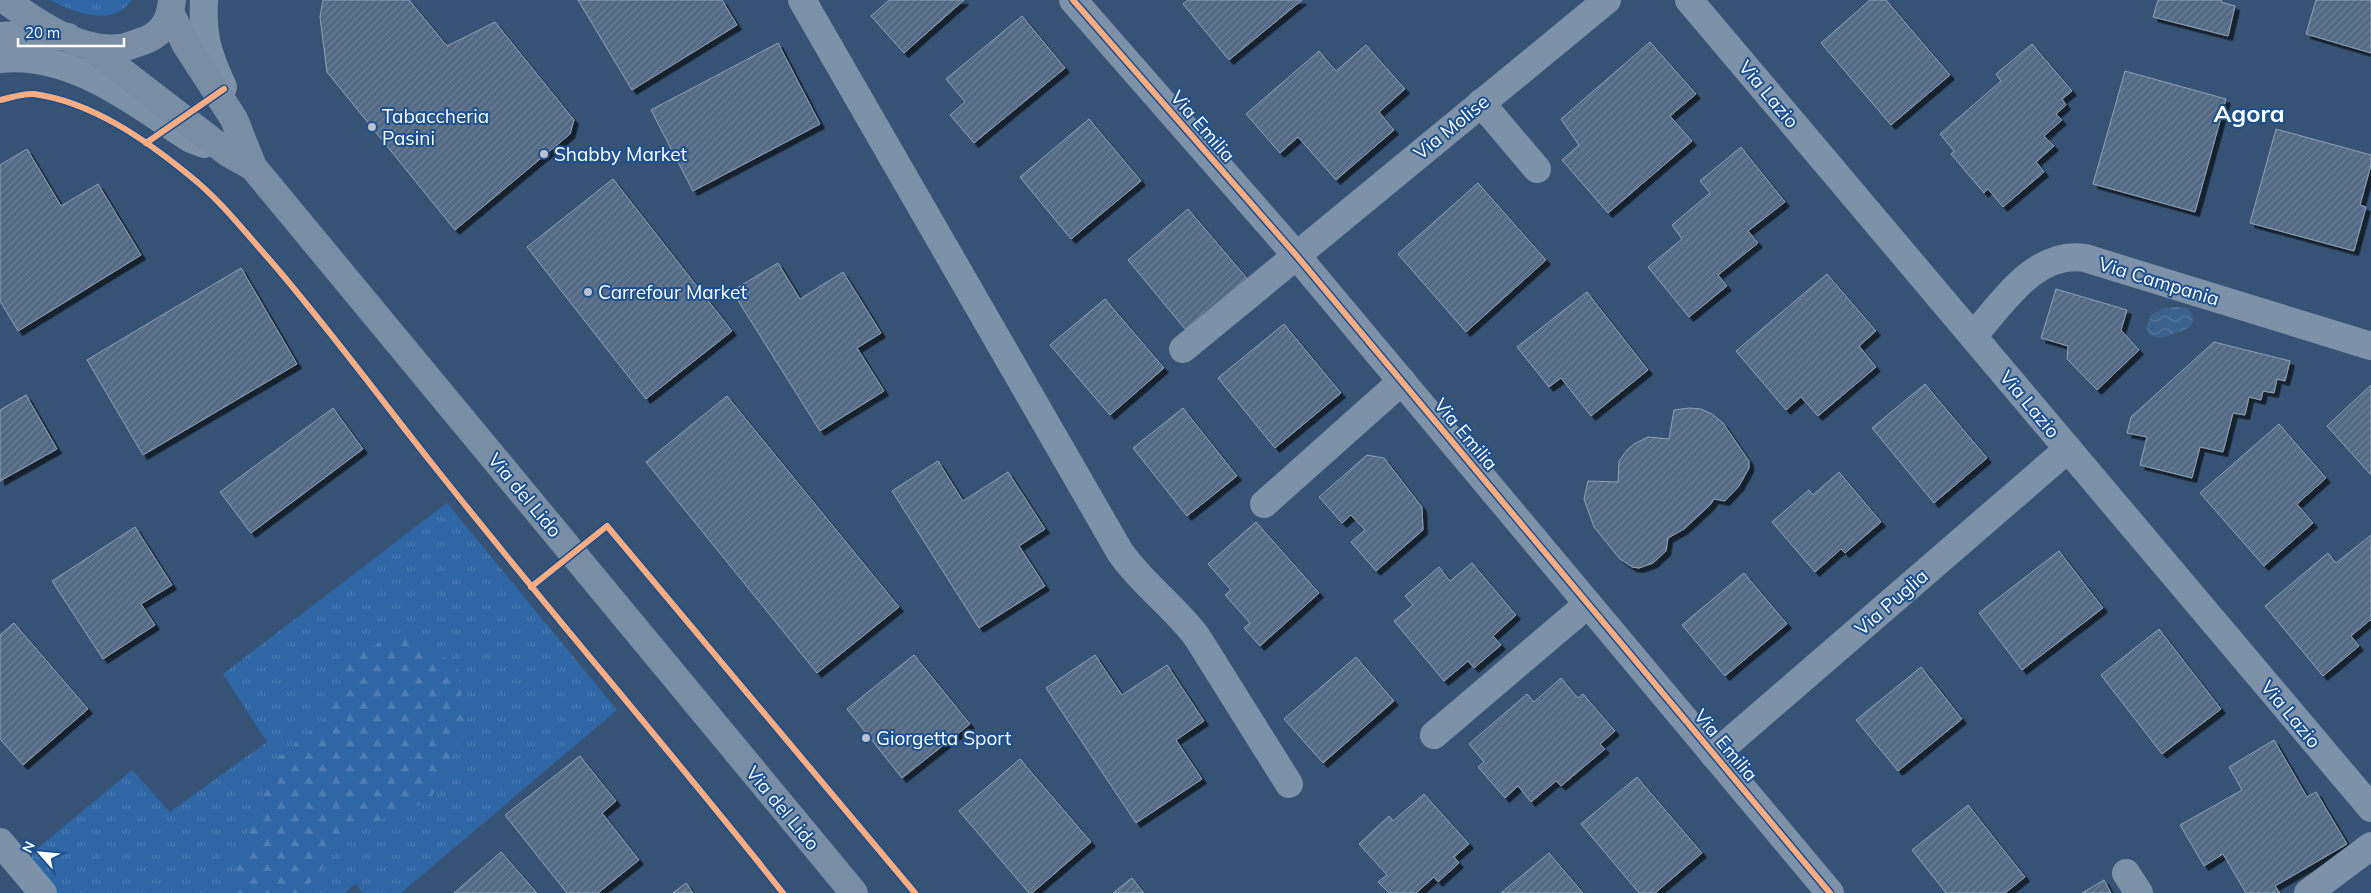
<svg xmlns="http://www.w3.org/2000/svg" width="2371" height="893" font-family="Mulish,sans-serif">
<defs>
<pattern id="grass-tufts" width="24" height="20" patternUnits="userSpaceOnUse" patternTransform="scale(1.25)"><rect width="24" height="20" fill="#2f66a5"/><path d="M3 7l-1-3M5 7V3M7 7l1-3M15 17l-1-3M17 17v-4M19 17l1-3" fill="none" stroke="#4e7db2"/></pattern>
<pattern id="forest-firs" width="22" height="20" patternUnits="userSpaceOnUse" patternTransform="scale(1.25)"><rect width="22" height="20" fill="#2f66a5"/><path d="M5 1l3.5 6h-7zM16 11l3.5 6h-7z" fill="#4e7db2"/></pattern>
<pattern id="water-waves" width="16" height="10" patternUnits="userSpaceOnUse" patternTransform="scale(1.25)"><rect width="16" height="10" fill="#3b618d"/><path d="M0 5q4-4 8 0t8 0" fill="none" stroke="#58799e"/></pattern>
<pattern id="building-hatch" width="6" height="6" patternUnits="userSpaceOnUse" patternTransform="scale(1.25)"><rect width="6" height="6" fill="#526984"/><path d="M-1 1l2-2M0 6l6-6M5 7l2-2" fill="none" stroke="#6c8096"/></pattern>
<filter id="shadow"><feDropShadow dx="4.5" dy="4.5" stdDeviation="0" flood-color="#0009"/></filter>
</defs>
<rect width="100%" height="100%" fill="#365274"/>
<!-- grass -->
<g fill="url(#grass-tufts)">
<path d="M50 0H132C110 28 77 13 50 0Z"/>
<polygon points="447,503 617,710 401,893 362,893 356,883 345,893 57,893 27,857 132,770 170,812 267,742 223,674"/>
</g>
<!-- forest -->
<polygon fill="url(#forest-firs)" points="399,634 457,664 466,725 430,801 352,830 302,893 227,893 274,761 323,721 350,657"/>
<!-- water -->
<polygon fill="url(#water-waves)" points="2178,307 2188,308 2193,315 2192,325 2189,328 2161,338 2149,335 2146,328 2151,315 2164,308"/>
<!-- building -->
<g fill="url(#building-hatch)" stroke="#92a2b6" filter="url(#shadow)">
<polygon points="323,0 409,0 447,46 495,22 574,120 570,134 455,230 327,72 320,17"/>
<polygon points="578,0 722,0 737,25 632,90"/>
<polygon points="889,0 964,0 904,53 871,16"/>
<polygon points="1188,0 1302,0 1229,60 1183,4"/>
<polygon points="1870,0 1886,0 1950,75 1891,125 1821,43"/>
<polygon points="2158,0 2222,0 2221,2 2235,6 2228,36 2153,17"/>
<polygon points="2316,0 2371,0 2371,53 2306,34"/>
<polygon points="1022,16 1065,68 974,143 950,115 965,102 946,79"/>
<polygon points="1650,42 1696,94 1670,116 1692,141 1608,213 1562,160 1579,145 1561,119"/>
<polygon points="778,43 820,124 693,191 651,110"/>
<polygon points="2032,44 2072,91 2062,99 2066,105 2056,114 2062,120 2044,136 2054,146 2036,162 2044,172 2003,207 1988,189 1984,193 1951,154 1954,151 1940,134 2001,81 1996,74"/>
<polygon points="1366,45 1405,89 1379,112 1394,130 1336,180 1298,137 1280,153 1246,114 1319,51 1336,71"/>
<polygon points="2125,71 2226,99 2195,212 2093,184"/>
<polygon points="1089,119 1141,181 1071,239 1020,177"/>
<polygon points="2276,129 2371,155 2371,165 2360,205 2366,207 2354,251 2250,223"/>
<polygon points="1741,147 1785,202 1748,231 1758,243 1718,275 1727,286 1689,317 1648,267 1682,239 1672,225 1710,193 1700,181"/>
<polygon points="27,149 61,206 98,184 141,255 18,331 0,301 0,165"/>
<polygon points="613,179 732,331 646,399 527,247"/>
<polygon points="1478,183 1546,260 1466,332 1398,254"/>
<polygon points="1188,209 1251,283 1190,335 1128,260"/>
<polygon points="778,263 800,299 843,272 881,333 857,348 884,391 820,431 732,291"/>
<polygon points="241,268 297,364 143,455 87,360"/>
<polygon points="1827,274 1876,331 1859,346 1876,367 1818,416 1801,397 1786,410 1736,351"/>
<polygon points="2056,289 2127,310 2121,330 2139,350 2097,390 2067,359 2068,346 2041,338"/>
<polygon points="1587,292 1648,370 1591,416 1561,378 1549,387 1517,347"/>
<polygon points="1105,299 1164,368 1110,415 1050,345"/>
<polygon points="1284,324 1341,393 1275,448 1218,378"/>
<polygon points="2214,342 2290,361 2285,381 2277,379 2274,393 2263,391 2261,400 2249,397 2245,415 2233,413 2223,452 2200,447 2192,478 2140,465 2147,437 2127,433 2131,417"/>
<polygon points="1925,384 1987,458 1934,503 1872,428"/>
<polygon points="2371,385 2371,475 2327,426"/>
<polygon points="26,395 57,449 0,481 0,410"/>
<polygon points="727,396 899,607 817,673 646,462"/>
<polygon points="333,408 363,449 251,533 220,492"/>
<polygon points="1183,408 1237,476 1187,516 1133,448"/>
<polygon points="1690,408 1701,409 1712,414 1723,423 1749,461 1749,468 1739,486 1725,501 1714,499 1710,505 1684,529 1668,538 1666,551 1653,563 1639,568 1632,567 1620,559 1594,527 1584,499 1588,481 1618,482 1619,461 1627,450 1634,444 1648,437 1669,439 1674,410"/>
<polygon points="2279,424 2326,478 2297,504 2313,523 2264,566 2200,493"/>
<polygon points="1367,455 1384,458 1422,507 1423,530 1376,571 1351,542 1365,530 1351,515 1342,523 1319,497"/>
<polygon points="938,461 963,501 1008,472 1045,529 1019,546 1045,586 979,628 892,491"/>
<polygon points="1839,472 1881,522 1845,553 1841,549 1815,572 1772,522 1809,490 1813,495"/>
<polygon points="1256,522 1319,593 1260,646 1244,628 1250,623 1225,595 1231,590 1208,564"/>
<polygon points="135,527 172,585 141,604 155,625 103,659 52,581"/>
<polygon points="2371,535 2371,621 2370,620 2351,636 2359,646 2323,676 2265,606 2328,553 2336,563"/>
<polygon points="2059,551 2103,608 2022,670 1979,613"/>
<polygon points="1472,563 1516,615 1493,636 1501,645 1474,668 1468,661 1444,681 1394,621 1413,605 1405,596 1439,567 1450,581"/>
<polygon points="1744,573 1787,624 1725,676 1682,625"/>
<polygon points="14,623 88,709 23,765 0,739 0,635"/>
<polygon points="2159,629 2221,709 2162,754 2101,675"/>
<polygon points="914,655 970,724 902,778 847,709"/>
<polygon points="1095,655 1122,695 1167,665 1204,721 1176,740 1202,779 1136,823 1046,688"/>
<polygon points="1356,657 1394,701 1323,763 1284,719"/>
<polygon points="1921,667 1962,719 1898,771 1856,720"/>
<polygon points="1561,678 1578,698 1583,694 1615,731 1600,744 1605,749 1561,786 1556,781 1531,802 1518,786 1505,798 1478,767 1484,762 1469,744 1527,694 1534,702"/>
<polygon points="2274,740 2307,797 2316,792 2347,844 2275,886 2280,893 2246,893 2223,854 2204,866 2180,825 2242,790 2229,767"/>
<polygon points="580,756 616,801 602,813 639,860 598,893 567,893 505,815"/>
<polygon points="1020,759 1091,842 1032,893 1029,893 959,811"/>
<polygon points="1637,777 1702,853 1655,893 1639,893 1581,824"/>
<polygon points="1424,794 1469,844 1454,857 1459,863 1438,882 1434,877 1416,893 1389,893 1378,882 1387,875 1359,844 1389,816 1393,821"/>
<polygon points="1968,805 2025,877 2005,893 1946,893 1912,850"/>
<polygon points="501,852 537,893 454,893"/>
<polygon points="1549,853 1583,893 1501,893"/>
<polygon points="1132,878 1144,893 1113,893"/>
<polygon points="2104,880 2111,893 2082,893"/>
<polygon points="686,883 693,893 673,893"/>
</g>
<g fill="none" stroke-linecap="round" stroke-linejoin="round">
<!-- minor -->
<g stroke="#7d92a8" stroke-width="28">
<path d="M802 0 1120 552C1142 584 1174 606 1197 637L1289 784"/>
<polyline points="1073,0 1296,255 1830,893"/>
<polyline points="1689,0 2371,808"/>
<path d="M0 59C72 51 134 103 191 139L204 144"/>
<polyline points="1481,103 1537,169"/>
<path d="M1973 336C2003 303 2035 250 2085 258L2371 346"/>
<polyline points="1183,349 1607,0"/>
<polyline points="1264,504 1402,381"/>
<polyline points="1434,735 1588,604"/>
<polyline points="1714,755 2068,449"/>
<polyline points="0,842 43,893"/>
<polyline points="2126,873 2139,893"/>
<polyline points="2308,893 2371,846"/>
</g>
<!-- tertiary -->
<g stroke="#7d92a8" stroke-width="28">
<path d="M204 0C202 36 208 55 223 87"/>
<polyline points="0,36 33,34 68,37"/>
</g>
<!-- secondary -->
<g stroke="#798da4" stroke-width="28">
<path d="M5 0C37 23 80 53 121 48 127 47 134 44 140 42 161 36 170 22 172 0"/>
<polyline points="171,14 186,45 234,119 253,167 854,893"/>
<polyline points="89,46 228,153 253,167"/>
</g>
<defs>
<g id="cycleway">
<polyline points="1073,0 1296,255 1830,893"/>
<path d="M0 100C10 98 23 93 34 94 92 102 146 140 190 176 220 200 244 231 269 259 327 326 379 397 434 466 548 610 669 749 783 893"/>
<polyline points="146,143 224,89"/>
<polyline points="531,587 607,526 915,893"/>
</g>
</defs>
<!-- cycleway casing -->
<use href="#cycleway" stroke="#1b4f8f" stroke-width="9"/>
<!-- cycleway -->
<use href="#cycleway" stroke="#ffac80" stroke-width="6"/>
</g>
<!-- markers -->
<g fill="#b9c2ce" stroke="#1b4f8f" stroke-width="2">
<circle cx="372" cy="127" r="5"/>
<circle cx="544" cy="154" r="5"/>
<circle cx="588" cy="292" r="5"/>
<circle cx="866" cy="738" r="5"/>
</g>
<g text-anchor="middle" dominant-baseline="central" stroke-width="4" stroke-linejoin="round" paint-order="stroke">
<!-- street labels -->
<g font-size="19" fill="#fff" stroke="#1b4f8f">
<text transform="translate(1769 94) rotate(50)">Via Lazio</text>
<text transform="translate(1203 126) rotate(49)">Via Emilia</text>
<text transform="translate(1451 127) rotate(-39)">Via Molise</text>
<text transform="translate(2159 281) rotate(17)">Via Campania</text>
<text transform="translate(2030 404) rotate(50)">Via Lazio</text>
<text transform="translate(1466 434) rotate(50)">Via Emilia</text>
<text transform="translate(525 495) rotate(50)">Via del Lido</text>
<text transform="translate(1891 602) rotate(-41)">Via Puglia</text>
<text transform="translate(2291 714) rotate(50)">Via Lazio</text>
<text transform="translate(1726 745) rotate(50)">Via Emilia</text>
<text transform="translate(783 808) rotate(50)">Via del Lido</text>
</g>
<!-- poi labels -->
<g font-size="19" fill="#fff" stroke="#1b4f8f" text-anchor="start">
<text x="382" y="116">Tabaccheria<tspan x="382" dy="22">Pasini</tspan></text>
<text x="554" y="154">Shabby Market</text>
<text x="598" y="292">Carrefour Market</text>
<text x="876" y="738">Giorgetta Sport</text>
</g>
<!-- district labels -->
<g font-size="24" font-weight="bold" fill="#fff" stroke="#1b4f8f">
<text x="2249" y="113">Agora</text>
</g>
</g>
<!-- north arrow -->
<g transform="translate(40 853) rotate(297)" stroke="#1b4f8f" stroke-width="4" paint-order="stroke">
<path d="M0-4L9 19L0 12L-9 19Z" fill="#ffffff"/>
<text y="-8" font-size="14" font-weight="bold" text-anchor="middle" fill="#ffffff">N</text>
</g>
<!-- scale -->
<path d="M18 38v8h106v-8" fill="none" stroke="#ffffff" stroke-width="2.5"/>
<text x="25" y="38" font-size="15" fill="#ffffff" stroke="#1b4f8f" stroke-width="4" paint-order="stroke">20 m</text>
</svg>
